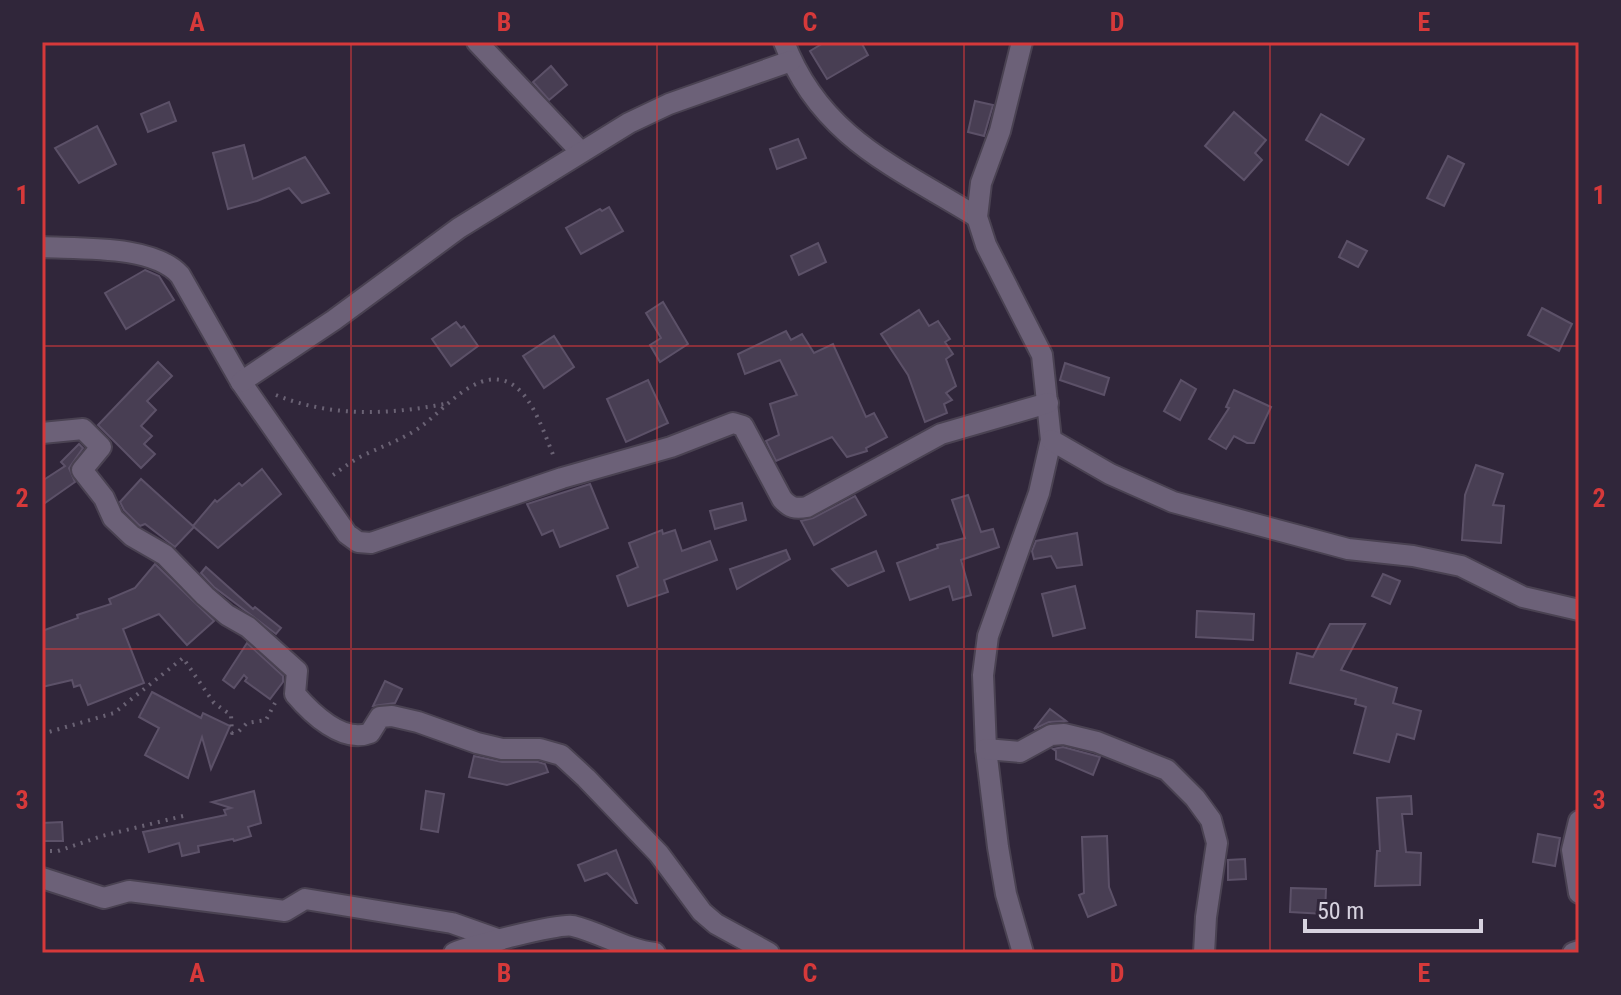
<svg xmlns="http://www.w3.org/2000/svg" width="1621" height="995" font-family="'Roboto Condensed',sans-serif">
<rect width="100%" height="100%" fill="#30263a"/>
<!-- building -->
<g fill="#483e53" stroke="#5c5168" stroke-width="2">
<polygon points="825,42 861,42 868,55 827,79 810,51"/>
<polygon points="551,66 567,85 549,100 533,82"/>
<polygon points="975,101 993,105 984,136 968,132"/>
<polygon points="169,102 176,121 148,132 141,114"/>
<polygon points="1234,112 1266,140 1255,153 1262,160 1244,180 1205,146"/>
<polygon points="1321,114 1364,139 1348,165 1306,140"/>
<polygon points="97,126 116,164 79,183 55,148"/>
<polygon points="798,139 806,158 777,169 770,149"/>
<polygon points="244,145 253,179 305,157 329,193 302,203 289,188 257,201 228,209 213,153"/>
<polygon points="1448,156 1464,164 1444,206 1427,198"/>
<polygon points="609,207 623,231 581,254 566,228 600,209 602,211"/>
<polygon points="1347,241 1367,251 1358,267 1339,257"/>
<polygon points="818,243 826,262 799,275 791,256"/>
<polygon points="145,270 159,276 174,300 126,329 105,293"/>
<polygon points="663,302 688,344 660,362 650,345 661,338 646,313"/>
<polygon points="1542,308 1572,324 1559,351 1528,335"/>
<polygon points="919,310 929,326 938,321 950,339 945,342 953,354 946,359 956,386 946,393 952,400 944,404 947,413 925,422 908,375 881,334"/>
<polygon points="456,322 461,328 464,326 478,346 451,366 432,339"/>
<polygon points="786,331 791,340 802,334 814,353 833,344 866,417 874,413 887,437 866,448 867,451 847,457 832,437 776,461 766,441 779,435 770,404 797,395 780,360 745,374 738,354"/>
<polygon points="554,336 574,367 544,388 523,356"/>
<polygon points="158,362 172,376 147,401 156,410 141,426 152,436 144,444 155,454 141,468 98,425"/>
<polygon points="1065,363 1109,378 1104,395 1060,380"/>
<polygon points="648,380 668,423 626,442 607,399"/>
<polygon points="1181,380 1196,389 1180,420 1164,411"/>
<polygon points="1234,390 1271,407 1254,443 1247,443 1234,436 1226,449 1209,439 1229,408 1226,407"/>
<polygon points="79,444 83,448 69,468 75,482 42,505 42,481 65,466 61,462"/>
<polygon points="1476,465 1503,474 1493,505 1504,506 1501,543 1462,540 1465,495"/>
<polygon points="262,469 281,494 218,548 194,527 175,547 145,524 140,526 124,510 120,502 141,479 193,526 215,500 217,502 239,483 242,486"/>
<polygon points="590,484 608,528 560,547 553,530 542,535 527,504"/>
<polygon points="968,495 981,532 993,529 999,547 961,560 971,595 953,600 949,586 910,600 897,563 938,548 937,545 965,538 952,500"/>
<polygon points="855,496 866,515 814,545 801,521 813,518"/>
<polygon points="742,503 746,520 715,529 710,511"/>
<polygon points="662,530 663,534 675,530 682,551 710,541 717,560 664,580 668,592 628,606 617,576 638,567 629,543"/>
<polygon points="1077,533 1082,565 1057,568 1051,556 1034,559 1032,551 1036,541"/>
<polygon points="786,550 790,559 737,589 730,569"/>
<polygon points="876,551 884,571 848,586 832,569"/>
<polygon points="155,564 214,621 187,645 159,614 123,629 144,683 88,705 80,685 74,687 72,680 42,687 42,631 78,618 77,615 111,604 109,599 135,588"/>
<polygon points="206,567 253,609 255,607 281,628 276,634 214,587 201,573"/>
<polygon points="1383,574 1400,581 1390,604 1372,596"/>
<polygon points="1075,586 1085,628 1053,636 1042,594"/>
<polygon points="1197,611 1254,614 1253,640 1196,637"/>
<polygon points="1330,624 1365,624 1341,670 1397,688 1393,703 1421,711 1414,739 1397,734 1389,762 1354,753 1366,707 1355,704 1356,699 1290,683 1297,653 1313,657"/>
<polygon points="247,643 283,676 283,682 270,699 245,681 247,678 244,675 234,688 223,680"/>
<polygon points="385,681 402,689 395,703 373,706"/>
<polygon points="152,692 201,718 203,713 230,726 211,769 202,737 188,778 145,755 159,728 139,717"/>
<polygon points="1050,709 1066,721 1049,722 1034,729"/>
<polygon points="1063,747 1100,757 1093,775 1056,759 1056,751 1053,749"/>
<polygon points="474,756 502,762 538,762 545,764 548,772 507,785 469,777"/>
<polygon points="254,791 261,823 248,827 251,836 234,841 233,839 198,846 199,852 182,856 179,843 149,852 143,832 226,815 224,810 231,808 212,802"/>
<polygon points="426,791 444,794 438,832 421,829"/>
<polygon points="1411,796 1412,814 1402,814 1406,852 1421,853 1420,885 1375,886 1377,851 1380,851 1377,798"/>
<polygon points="62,822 63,841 42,841 42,823"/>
<polygon points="1538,834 1560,838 1555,866 1533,862"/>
<polygon points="1107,836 1109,887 1116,905 1088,917 1079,895 1084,893 1082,837"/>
<polygon points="616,850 637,903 636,903 607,873 585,881 578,865"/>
<polygon points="1245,859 1246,879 1228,880 1228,860"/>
<polygon points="1291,888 1326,889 1325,914 1290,912"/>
</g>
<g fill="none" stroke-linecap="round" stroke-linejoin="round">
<defs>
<g id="minor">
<polyline points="477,42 581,152"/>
<path d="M784 42C820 137 896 167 977 217"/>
<polyline points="1022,42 1000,131 981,183 977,217 986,245 1042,355 1051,440 1039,493 988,636 983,675 986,749 998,847 1006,894 1023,953"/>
<path d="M42 247C81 249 153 245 180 275L241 382 347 534 358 542 371 543 562 478 671 447 733 423 743 426 782 499C790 508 795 509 807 507L941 434 1048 403"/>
<polyline points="241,382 334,320 459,228 629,123 669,104 791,61"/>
<path d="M42 433 83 429 101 447 82 470 104 498 113 518 132 536 165 555 205 596 227 615 248 627 297 671 295 694C311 713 343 744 370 733L380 717 392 716 418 722 477 743 502 749H540L561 755 586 778 659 854 702 912 716 924 769 953"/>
<polyline points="1051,440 1110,474 1173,502 1348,549 1413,556 1461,566 1523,597 1579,610"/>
<polyline points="986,749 1020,752 1051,735 1064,734 1097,742 1167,770 1195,798 1211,820 1217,843 1206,917 1204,953"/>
<polyline points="1579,821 1572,850 1579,893"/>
<polyline points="42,878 104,898 129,891 285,911 305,899 452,923 500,940"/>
<path d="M454 953C470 946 560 923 573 926 602 933 626 950 655 953"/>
<polyline points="1573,953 1579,951"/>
</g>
</defs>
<!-- minor casing -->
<use href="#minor" stroke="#4a4252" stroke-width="24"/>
<!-- path -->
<g stroke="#6a6274" stroke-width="4" stroke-dasharray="2 6" stroke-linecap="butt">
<path d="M276 395C330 417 388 415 444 404"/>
<path d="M333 475C343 468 353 460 364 455 383 446 401 440 419 428 437 415 452 397 472 386 522 359 539 421 554 457"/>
<polyline points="42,734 114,713 183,658 214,703 231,715 232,733 239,731 247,723 266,720 275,703"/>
<polyline points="42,851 58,851 102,836 187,815"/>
</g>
<!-- minor -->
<use href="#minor" stroke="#6c6178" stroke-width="20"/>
</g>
<!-- grid -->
<path fill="none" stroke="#d6393a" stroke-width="2" stroke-opacity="0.55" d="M351 42V953M657 42V953M964 42V953M1270 42V953M42 346H1579M42 649H1579"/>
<!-- border -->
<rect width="1621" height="995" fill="none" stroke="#30263a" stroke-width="88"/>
<!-- scale -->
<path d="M1305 919v12h176v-12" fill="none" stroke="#d7d2df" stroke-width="4"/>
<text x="1317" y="919" font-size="24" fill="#d7d2df" stroke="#30263a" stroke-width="6" paint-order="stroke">50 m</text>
<rect x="44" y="44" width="1533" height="907" fill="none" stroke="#d6393a" stroke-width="3"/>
<g font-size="26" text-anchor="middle" font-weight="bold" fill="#d6393a">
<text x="197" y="31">A</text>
<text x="504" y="31">B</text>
<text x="810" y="31">C</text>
<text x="1117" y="31">D</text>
<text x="1424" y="31">E</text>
<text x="22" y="204">1</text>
<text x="1599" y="204">1</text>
<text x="22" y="507">2</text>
<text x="1599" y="507">2</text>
<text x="22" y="809">3</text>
<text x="1599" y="809">3</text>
<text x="197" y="982">A</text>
<text x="504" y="982">B</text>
<text x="810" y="982">C</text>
<text x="1117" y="982">D</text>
<text x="1424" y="982">E</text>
</g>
</svg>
